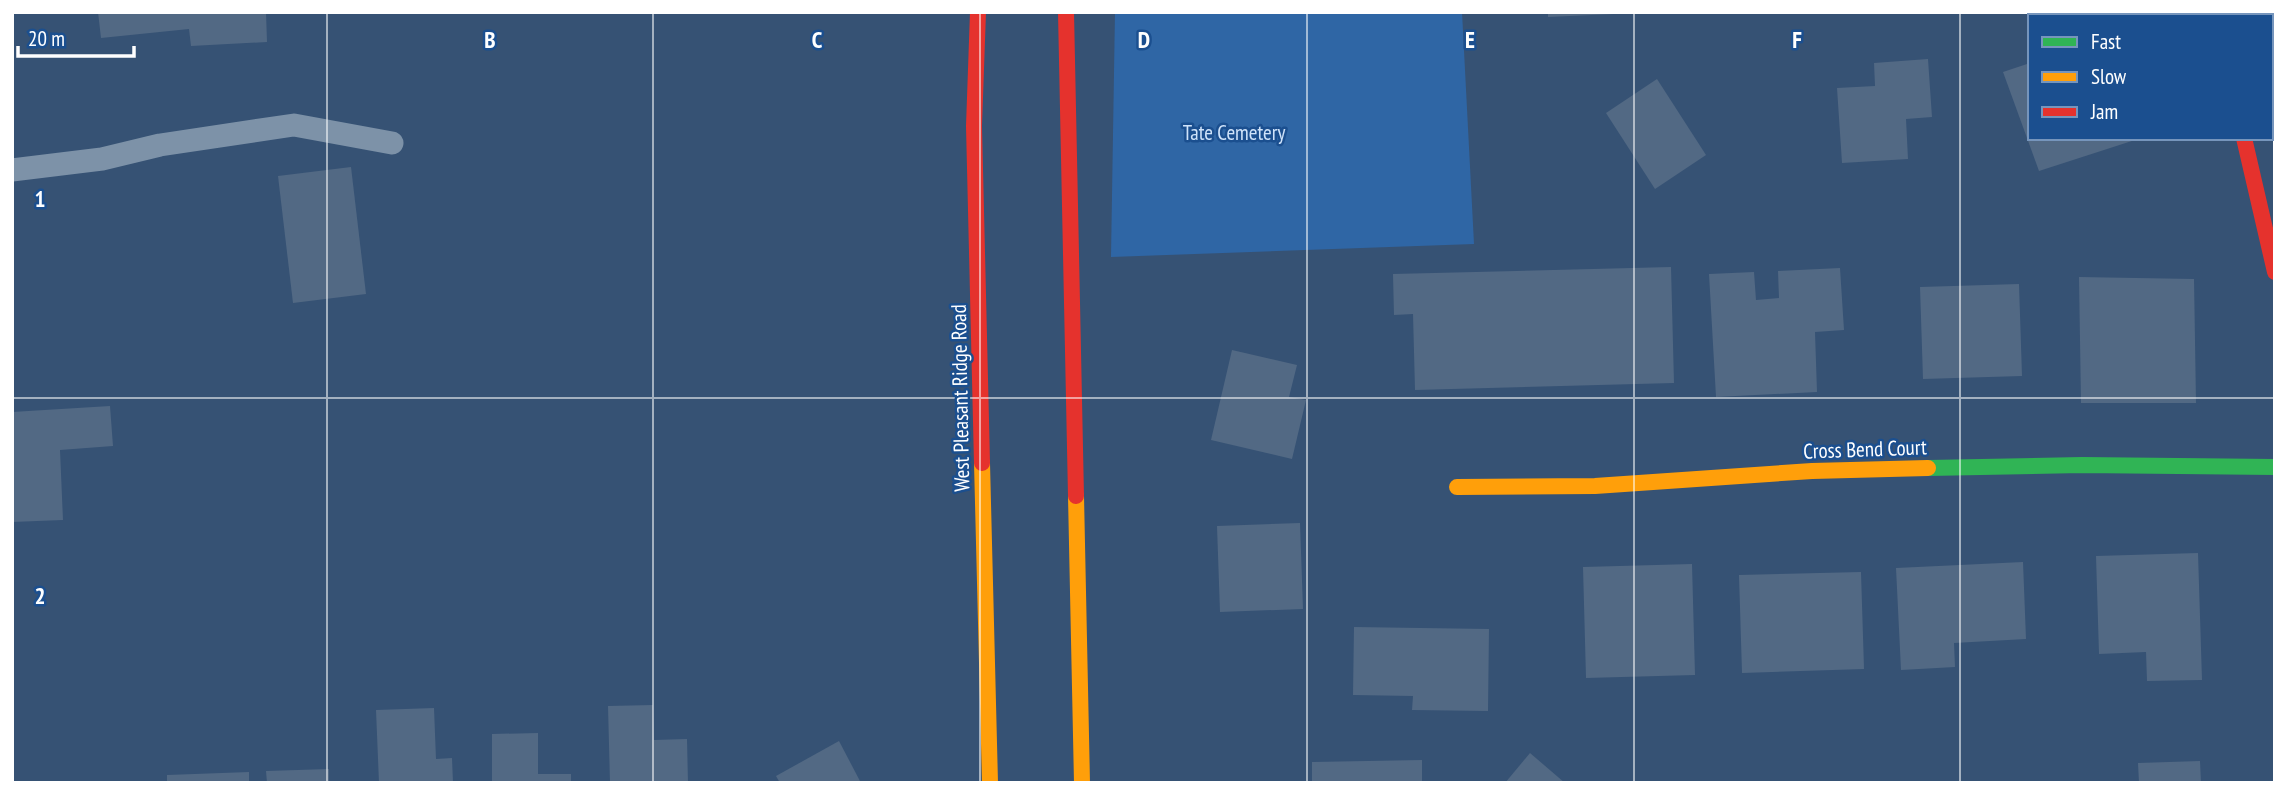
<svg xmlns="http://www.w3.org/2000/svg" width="2287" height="795" font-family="'PT Sans Narrow',sans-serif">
<rect width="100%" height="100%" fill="#365274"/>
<!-- green -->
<polygon fill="#2f66a5" points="1115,12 1462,12 1474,244 1111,257"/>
<!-- building -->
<g fill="#526984">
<polygon points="98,12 266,12 267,42 191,46 189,29 101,38"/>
<polygon points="1548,12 1614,12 1614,14 1548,17"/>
<polygon points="1928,59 1932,117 1906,119 1908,159 1842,163 1837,88 1875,86 1874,63"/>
<polygon points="2030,63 2030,138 2138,139 2039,171 2003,72"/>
<polygon points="1657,79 1706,155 1655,189 1606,113"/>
<polygon points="351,167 366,294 293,303 278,176"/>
<polygon points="1671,267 1674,383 1415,390 1413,314 1394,315 1393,274"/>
<polygon points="1840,268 1844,330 1815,332 1817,392 1716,397 1709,274 1754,272 1756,300 1779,298 1778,271"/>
<polygon points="2079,277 2194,279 2196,403 2081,403"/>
<polygon points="2019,284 2022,376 1923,379 1920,287"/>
<polygon points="1232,350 1297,365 1289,397 1306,400 1292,459 1211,440"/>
<polygon points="110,406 113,446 60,450 63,520 12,522 12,412"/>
<polygon points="1300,523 1303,609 1220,612 1217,526"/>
<polygon points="2198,553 2202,680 2147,681 2146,652 2099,654 2096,556"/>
<polygon points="2023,562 2026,639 1954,643 1955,667 1901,670 1896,568"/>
<polygon points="1692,564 1695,675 1586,678 1583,567"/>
<polygon points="1861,572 1864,669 1742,673 1739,575"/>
<polygon points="1354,627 1489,629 1488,711 1412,710 1413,696 1353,695"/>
<polygon points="653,705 654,740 687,739 688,783 610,783 608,706"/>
<polygon points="434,708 436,759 452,758 453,783 379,783 376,710"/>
<polygon points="538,733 538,774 571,774 571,783 492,783 492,734"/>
<polygon points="839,741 861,783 780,783 776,776"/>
<polygon points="1530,753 1565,783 1505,783"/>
<polygon points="1422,760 1422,783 1312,783 1312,762"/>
<polygon points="2200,761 2201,783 2139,783 2138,763"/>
<polygon points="329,769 329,783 267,783 266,771"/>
<polygon points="249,772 249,783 167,783 167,775"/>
</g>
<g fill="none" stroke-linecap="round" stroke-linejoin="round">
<!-- lane -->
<polyline stroke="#7d92a8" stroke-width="23" points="12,170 102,159 160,145 294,125 392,143"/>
<!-- street -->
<polyline stroke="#7d92a8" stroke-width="38" points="2205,12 2206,16"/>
<!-- fast -->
<polyline stroke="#30b455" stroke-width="16" points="1928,468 2082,465 2275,467"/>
<!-- slow -->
<g stroke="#ff9f0a" stroke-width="16">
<polyline points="982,463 990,783"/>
<polyline points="1457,487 1595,486 1812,471 1928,468"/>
<polyline points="1076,496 1082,783"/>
</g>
<!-- jam -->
<g stroke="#e5322d" stroke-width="16">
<polyline points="978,12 974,126 982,463"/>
<polyline points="1066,12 1076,496"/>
<polyline points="2244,138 2275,272"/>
</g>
</g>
<!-- grid -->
<path fill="none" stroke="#fff" stroke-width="2" stroke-opacity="0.55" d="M327 12V783M653 12V783M980 12V783M1307 12V783M1634 12V783M1960 12V783M12 398H2275"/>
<g text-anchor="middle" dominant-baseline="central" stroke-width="5" stroke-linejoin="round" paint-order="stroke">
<!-- park labels -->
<g font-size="21" fill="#cfe3fa" stroke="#1b4f8f">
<text x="1234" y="132">Tate Cemetery</text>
</g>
<!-- street labels -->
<g font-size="21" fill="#fff" stroke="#1b4f8f">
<text transform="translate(960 398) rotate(-91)">West Pleasant Ridge Road</text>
<text transform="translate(1865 449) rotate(-2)">Cross Bend Court</text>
</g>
</g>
<g font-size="23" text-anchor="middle" font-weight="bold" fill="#fff" stroke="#1b4f8f" stroke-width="5" stroke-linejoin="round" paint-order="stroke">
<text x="490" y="48">B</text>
<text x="817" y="48">C</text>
<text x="1144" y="48">D</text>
<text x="1470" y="48">E</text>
<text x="1797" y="48">F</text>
<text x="40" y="207">1</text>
<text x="40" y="604">2</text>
</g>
<!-- border -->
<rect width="2287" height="795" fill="none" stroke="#ffffff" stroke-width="28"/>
<!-- legend -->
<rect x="2028" y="14" width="245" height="126" fill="#1b4f8f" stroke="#7695bc" stroke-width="2"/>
<rect x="2042" y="37" width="35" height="10" fill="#30b455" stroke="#7695bc" stroke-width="2"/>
<text x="2091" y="49" font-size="21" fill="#ffffff">Fast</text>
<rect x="2042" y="72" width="35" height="10" fill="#ff9f0a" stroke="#7695bc" stroke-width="2"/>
<text x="2091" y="84" font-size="21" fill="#ffffff">Slow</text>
<rect x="2042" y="107" width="35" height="10" fill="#e5322d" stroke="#7695bc" stroke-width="2"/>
<text x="2091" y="119" font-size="21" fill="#ffffff">Jam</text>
<!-- scale -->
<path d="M18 46v10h116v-10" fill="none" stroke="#ffffff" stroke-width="3.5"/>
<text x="28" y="46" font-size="21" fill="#ffffff" stroke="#1b4f8f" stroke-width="5" paint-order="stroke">20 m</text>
</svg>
